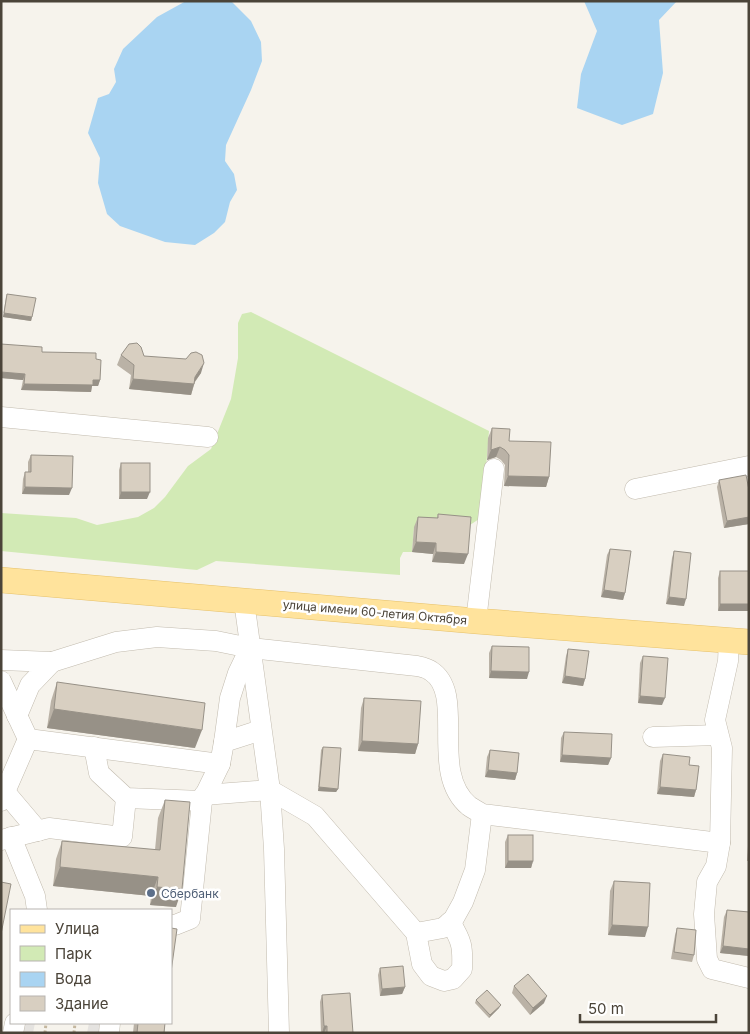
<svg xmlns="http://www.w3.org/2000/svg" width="750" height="1034" font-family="Inter,sans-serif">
<rect width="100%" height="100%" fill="#f6f3ec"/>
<!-- green -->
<polygon fill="#d2eab5" points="251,312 489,431 482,517 467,527 414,527 412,552 403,552 400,558 400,575 216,561 197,570 1,551 1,513 76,518 97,525 138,517 154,508 165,497 188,466 211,449 231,399 238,358 238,323 242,314"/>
<!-- parking -->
<g fill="#e5e3e0">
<polygon points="21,1023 35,1023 33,1033 19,1033"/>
<polygon points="89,1023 104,1023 102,1033 87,1033"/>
</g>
<!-- water -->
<g fill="#a9d4f2">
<polygon points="186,1 231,1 251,21 261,42 262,61 251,90 226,145 225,161 234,174 237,190 230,202 225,222 214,233 195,245 165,242 120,226 107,214 98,183 100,158 88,133 98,98 109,94 116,82 114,69 123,49 157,17"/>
<polygon points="584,1 677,1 659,20 663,73 653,114 622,125 577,108 581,74 597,31"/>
</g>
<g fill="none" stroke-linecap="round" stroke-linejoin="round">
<defs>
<g id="minor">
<polyline points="1,417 208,437"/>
<polyline points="635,489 749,466"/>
<polyline points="244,601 270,790 274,849 279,1033"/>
<polyline points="476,621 494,469"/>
<polyline points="1,660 52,662 30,685 17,716"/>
<path d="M52 662 116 642 157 637 216 641 250 648 417 666C422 667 427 668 431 671 467 694 428 772 469 806 473 809 478 811 482 814L720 843 722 748 715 720 728 661 729 640"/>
<polyline points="1,681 28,739 220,764"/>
<polyline points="653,737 718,735"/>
<polyline points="224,742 230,698 238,673 250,648"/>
<polyline points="94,747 99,773 126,798 202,801"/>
<polyline points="5,792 38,831"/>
<path d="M204 795 270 790 315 816 416 933 422 964 431 976 444 981 453 979 462 969C463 947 462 941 450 922"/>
<polyline points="1,801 28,739"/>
<polyline points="11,837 35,896 37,910"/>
<polyline points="1,840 49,828 122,837 126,798"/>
<polyline points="720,843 716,866 707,882 704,914 707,959 712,969 749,978"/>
<polyline points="171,925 175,925 190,919 202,801 220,764 224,742 261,730"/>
<polyline points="416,933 443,928 453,920 463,902 475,870 482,814"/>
<polyline points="13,1033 15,1023"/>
<polyline points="109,1033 110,1023"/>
</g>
<polyline id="major" points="1,580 476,621 749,642"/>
</defs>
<!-- minor casing -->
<use href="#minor" stroke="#c2bbae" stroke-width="21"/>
<!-- major casing -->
<use href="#major" stroke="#e6c16a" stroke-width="26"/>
<!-- path -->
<g stroke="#c4b79f" stroke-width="3" stroke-dasharray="2.5 2.5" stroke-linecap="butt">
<polyline points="45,1033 46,1023"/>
<polyline points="74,1033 75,1023"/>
</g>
<!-- minor -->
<use href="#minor" stroke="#fff" stroke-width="20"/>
<!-- major -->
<use href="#major" stroke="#ffe39c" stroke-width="25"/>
</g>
<!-- wall -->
<g fill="#bab2a6">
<polygon points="7,294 32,317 31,321 3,317 6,297"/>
<polygon points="1,344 42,352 96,359 100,380 98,386 92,386 91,392 21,390 23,380 1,378"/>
<polygon points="121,355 144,356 201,373 195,382 191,395 129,389 131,375 117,365"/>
<polygon points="492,428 509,441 549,477 546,487 504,486 505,465 501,460 496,457 487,460 488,438"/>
<polygon points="31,455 69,495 22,494 23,479 25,472 28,472 28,462"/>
<polygon points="121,463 147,499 119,499 119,470"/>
<polygon points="719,480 749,490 749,524 724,528 717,487"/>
<polygon points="438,514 464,564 432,562 433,554 412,552 414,527 418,517 437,518"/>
<polygon points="610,549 625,593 623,600 601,597 607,555"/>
<polygon points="674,551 684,606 666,604 672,558"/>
<polygon points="720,571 749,571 718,611 718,578"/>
<polygon points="492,646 527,679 489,678 489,653"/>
<polygon points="568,649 585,679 583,686 562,683 566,656"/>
<polygon points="643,656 662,705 638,703 640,663"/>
<polygon points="57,682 195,748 47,728 51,701"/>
<polygon points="364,698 418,744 415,754 358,751 361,708"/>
<polygon points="564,732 611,758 608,765 560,762 561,738"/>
<polygon points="323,747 338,789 336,792 318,791 321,750"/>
<polygon points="490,750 517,773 515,780 485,777 487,757"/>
<polygon points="663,754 689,765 696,790 694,797 657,794 660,761"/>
<polygon points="165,800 176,907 150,905 151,896 53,886 56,859 62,841 155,850 158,818"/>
<polygon points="749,831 749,861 747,861"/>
<polygon points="508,835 533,861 531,868 505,868 505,842"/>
<polygon points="614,881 645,937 608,935 610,891"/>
<polygon points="727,910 749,912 749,956 720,953 724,917"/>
<polygon points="677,928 694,955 692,962 671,959 675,935"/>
<polygon points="380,968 405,987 402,994 380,996 378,975"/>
<polygon points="514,986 544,1003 530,1015 512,993"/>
<polygon points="322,995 353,1033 321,1033 320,1002"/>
<polygon points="476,1000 499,1008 489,1018 475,1003"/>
<polygon points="134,1023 165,1023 164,1033 133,1033"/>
</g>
<!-- shaded-wall -->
<g fill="#979187">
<polygon points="4,313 32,317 31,321 3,317"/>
<polygon points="204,363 201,373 193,384 194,384 191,395 129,389 133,379 195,377"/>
<polygon points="1,372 25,374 23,380 1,378"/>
<polygon points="93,380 100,380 98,386 92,386 91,392 21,390 24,384"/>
<polygon points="500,447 496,457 487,460 491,450"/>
<polygon points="508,476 549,477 546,487 504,486"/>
<polygon points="25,487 72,488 69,495 22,494"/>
<polygon points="121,492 150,492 147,499 119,499"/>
<polygon points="749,517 749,524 724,528 727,521"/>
<polygon points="416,542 436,543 433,554 412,552"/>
<polygon points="436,552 468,554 464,564 432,562"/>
<polygon points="604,590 625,593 623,600 601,597"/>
<polygon points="669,597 686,599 684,606 666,604"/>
<polygon points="720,604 749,604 749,611 718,611"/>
<polygon points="491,671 529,672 527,679 489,678"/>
<polygon points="565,676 585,679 583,686 562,683"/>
<polygon points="640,696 665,698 662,705 638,703"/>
<polygon points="54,709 202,730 195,748 47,728"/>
<polygon points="362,741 418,744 415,754 358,751"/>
<polygon points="562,755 611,758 608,765 560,762"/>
<polygon points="488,770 517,773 515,780 485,777"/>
<polygon points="319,787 338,789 336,792 318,791"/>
<polygon points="660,787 696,790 694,797 657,794"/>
<polygon points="508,861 533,861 531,868 505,868"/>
<polygon points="60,867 158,877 151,896 53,886"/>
<polygon points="157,887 182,889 176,907 150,905"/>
<polygon points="612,925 648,927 645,937 608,935"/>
<polygon points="723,946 749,949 749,956 720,953"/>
<polygon points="405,987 402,994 380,996 382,989"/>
<polygon points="547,996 544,1003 530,1015 533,1008"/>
<polygon points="501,1005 499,1008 489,1018 490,1015"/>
<polygon points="324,1026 327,1026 324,1033 322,1033"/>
</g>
<!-- building -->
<g fill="#d8cfc1" stroke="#979187">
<polygon points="7,294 36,298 32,317 4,313"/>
<polygon points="137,343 141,347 144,356 186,359 191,353 196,352 202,355 204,363 195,377 194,384 133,379 134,365 121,355 129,344"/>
<polygon points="1,344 42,347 42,352 96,353 96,359 101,360 100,380 93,380 93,385 24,384 25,374 1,372"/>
<polygon points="492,428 510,429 509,441 551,442 549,477 508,476 509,455 505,450 500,447 491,450"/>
<polygon points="31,455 73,456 72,488 25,487 25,472 31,472"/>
<rect x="121" y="463" width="29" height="29"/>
<polygon points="746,475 749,490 749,517 727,521 719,480"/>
<polygon points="438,514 471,517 468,554 436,552 436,543 416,542 418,517 438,518"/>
<polygon points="610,549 631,551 625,593 604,590"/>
<polygon points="674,551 691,553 686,599 669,597"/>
<rect x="720" y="571" width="29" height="33"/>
<polygon points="492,646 529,647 529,672 491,671"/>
<polygon points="568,649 589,651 585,679 565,676"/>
<polygon points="643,656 668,658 665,698 640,696"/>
<polygon points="57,682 205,703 202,730 54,709"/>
<polygon points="364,698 421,701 418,744 362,741"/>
<polygon points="564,732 612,734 611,758 562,755"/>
<polygon points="323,747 341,748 338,789 319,787"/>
<polygon points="490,750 519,753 517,773 488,770"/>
<polygon points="663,754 690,757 689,765 699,766 696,790 660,787"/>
<polygon points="165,800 190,802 182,889 157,887 158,877 60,867 62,841 160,850"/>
<rect x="508" y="835" width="25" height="26"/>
<polygon points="614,881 650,883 648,927 612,925"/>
<polygon points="1,882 11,884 1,934"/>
<polygon points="727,910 749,912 749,949 723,946"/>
<polygon points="171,928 177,929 171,972"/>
<polygon points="677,928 696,930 694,955 674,952"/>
<polygon points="403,966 405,987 382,989 380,968"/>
<polygon points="528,974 547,996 533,1008 514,986"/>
<polygon points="487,990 501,1005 490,1015 476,1000"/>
<polygon points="350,993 353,1033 327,1033 327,1026 324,1026 322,995"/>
<polygon points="138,1023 165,1023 164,1033 137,1033"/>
</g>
<!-- markers -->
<circle fill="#5c6f8a" stroke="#fff" stroke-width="2" cx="151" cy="893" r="5"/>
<g text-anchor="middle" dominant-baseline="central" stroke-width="5" stroke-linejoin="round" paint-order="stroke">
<!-- street labels -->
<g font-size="12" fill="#4b4439" stroke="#fff">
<text transform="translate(375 612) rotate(5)">улица имени 60-летия Октября</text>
</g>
<!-- service labels -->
<g font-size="12" fill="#4e5e75" stroke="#fff" text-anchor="start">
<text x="161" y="893">Сбербанк</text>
</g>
</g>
<!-- border -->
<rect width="750" height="1034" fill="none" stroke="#4b4439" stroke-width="5"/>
<!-- legend -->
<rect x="10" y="909" width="162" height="115" fill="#ffffff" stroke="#b7b4b0"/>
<rect x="20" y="925" width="25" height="8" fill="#ffe39c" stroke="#b7b4b0"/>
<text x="55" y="934" font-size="15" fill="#4b4439">Улица</text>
<rect x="20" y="946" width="25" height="15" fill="#d2eab5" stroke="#b7b4b0"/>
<text x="55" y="959" font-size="15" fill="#4b4439">Парк</text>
<rect x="20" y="972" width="25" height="15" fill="#a9d4f2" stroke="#b7b4b0"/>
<text x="55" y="984" font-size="15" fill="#4b4439">Вода</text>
<rect x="20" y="996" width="25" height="15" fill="#d8cfc1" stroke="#b7b4b0"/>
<text x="55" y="1009" font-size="15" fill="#4b4439">Здание</text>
<!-- scale -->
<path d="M580 1014v8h136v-8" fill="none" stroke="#4b4439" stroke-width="2.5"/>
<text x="588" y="1014" font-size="15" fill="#4b4439" stroke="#ffffff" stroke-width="4" paint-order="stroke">50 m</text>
</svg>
